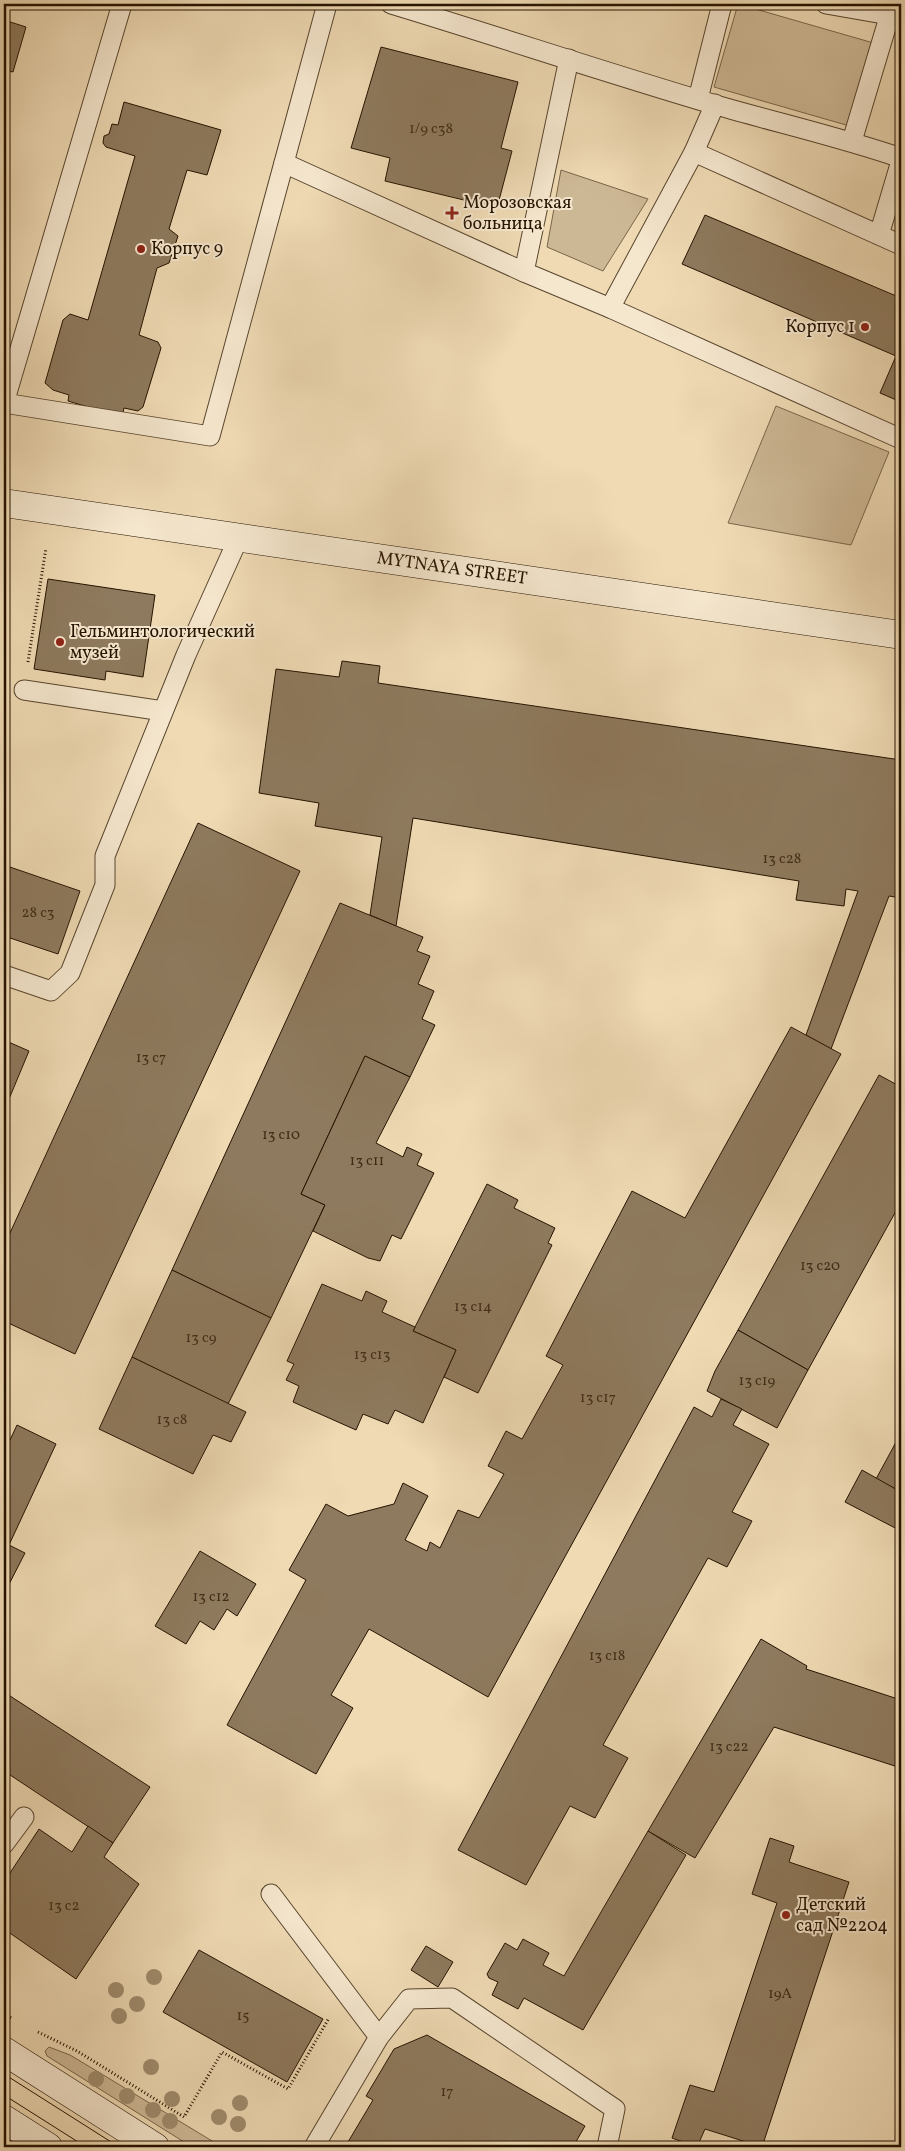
<svg xmlns="http://www.w3.org/2000/svg" width="905" height="2151" font-family="Vollkorn,serif">
<rect width="100%" height="100%" fill="#efdab4"/>
<filter id="stains"><feTurbulence type="fractalNoise" baseFrequency=".004" numOctaves="4"/><feColorMatrix values="0 0 0 0 .2 0 0 0 0 .09 0 0 0 0 .02 0 0 0 .5 -.17"/></filter>
<radialGradient id="worn" r=".72"><stop offset=".6" stop-color="#630" stop-opacity="0"/><stop offset="1" stop-color="#630" stop-opacity=".3"/></radialGradient>
<!-- green -->
<g fill="#cdb895" stroke="#79664a">
<polygon points="738,4 877,44 853,127 714,87"/>
<polygon points="561,170 648,199 603,271 547,247"/>
<polygon points="776,406 889,452 851,545 728,523"/>
<polygon points="49,2047 70,2055 100,2073 222,2147 192,2147 47,2056 45,2051"/>
</g>
<!-- building -->
<g fill="#8e7a5e" stroke="#251300">
<polygon points="4,20 26,27 13,72 4,70"/>
<polygon points="381,47 518,82 501,148 512,151 497,208 385,181 390,158 351,148"/>
<polygon points="124,102 221,130 207,175 187,170 169,229 178,236 169,263 157,268 139,335 158,342 161,348 143,407 138,411 124,408 122,417 68,401 69,395 53,390 45,383 63,320 70,314 88,320 135,156 106,147 103,143 104,136 109,134 112,124 118,125"/>
<polygon points="705,215 901,298 901,402 880,393 896,356 682,264"/>
<polygon points="48,579 155,595 143,677 106,671 105,680 34,669"/>
<polygon points="342,661 380,666 378,683 901,760 901,898 889,896 831,1049 806,1035 858,891 846,889 844,906 796,900 799,881 413,818 396,926 370,915 382,837 315,826 319,803 259,793 276,669 339,677"/>
<polygon points="198,823 300,871 75,1354 4,1321 4,1246"/>
<polygon points="4,865 80,891 58,954 4,936"/>
<polygon points="340,903 423,937 417,951 430,956 418,984 434,991 422,1019 435,1025 410,1077 365,1056 301,1194 325,1205 271,1318 172,1270"/>
<polygon points="791,1027 841,1054 488,1697 369,1629 331,1695 353,1708 316,1774 227,1725 306,1580 289,1570 326,1504 348,1516 394,1504 403,1483 428,1496 405,1540 427,1551 430,1542 440,1548 458,1510 479,1518 504,1474 488,1466 506,1431 522,1439 563,1365 546,1356 632,1191 685,1218"/>
<polygon points="4,1040 29,1051 4,1111"/>
<polygon points="365,1056 410,1077 376,1143 403,1157 407,1147 422,1154 417,1165 434,1173 401,1239 392,1235 380,1261 368,1258 313,1231 325,1205 301,1194"/>
<polygon points="879,1075 901,1087 901,1202 808,1370 738,1330"/>
<polygon points="487,1184 518,1200 514,1208 555,1228 548,1243 552,1245 478,1393 444,1377 456,1350 413,1331"/>
<polygon points="172,1270 271,1318 228,1404 132,1357"/>
<polygon points="322,1284 362,1301 366,1291 387,1301 382,1312 415,1327 413,1331 456,1350 423,1423 395,1410 388,1424 363,1414 356,1430 293,1402 299,1386 286,1380 294,1364 287,1361"/>
<polygon points="738,1330 808,1370 777,1428 707,1391 715,1371"/>
<polygon points="132,1357 246,1412 231,1442 213,1435 193,1474 99,1429"/>
<polygon points="721,1399 742,1409 733,1425 769,1444 732,1512 752,1521 727,1567 708,1558 603,1745 628,1758 595,1818 570,1806 526,1885 458,1850 694,1407 712,1417"/>
<polygon points="17,1425 56,1444 9,1545 25,1553 4,1594 4,1453"/>
<polygon points="901,1433 901,1492 876,1479"/>
<polygon points="862,1470 901,1492 901,1531 845,1502"/>
<polygon points="200,1551 256,1584 237,1616 227,1609 214,1630 200,1621 186,1644 155,1626"/>
<polygon points="761,1639 807,1666 806,1669 901,1700 901,1768 774,1727 695,1858 648,1831"/>
<polygon points="4,1692 150,1787 113,1843 4,1771"/>
<polygon points="88,1826 113,1843 104,1857 139,1884 76,1979 4,1929 4,1882 39,1829 72,1852"/>
<polygon points="648,1831 686,1855 583,2030 524,1998 518,2009 492,1995 498,1982 489,1978 487,1974 505,1943 517,1950 523,1939 549,1953 543,1965 564,1976"/>
<polygon points="770,1838 794,1846 789,1862 849,1882 762,2147 705,2129 697,2147 672,2138 690,2085 714,2092 777,1903 752,1894"/>
<polygon points="426,1946 453,1962 438,1987 411,1970"/>
<polygon points="199,1950 323,2019 287,2082 163,2012"/>
<polygon points="427,2035 585,2126 573,2147 345,2147 373,2100 366,2096 394,2049"/>
</g>
<g fill="none" stroke-linecap="round" stroke-linejoin="round">
<defs>
<g id="lane">
<polyline points="122,4 4,403 210,436 327,4"/>
<path d="M391 4C500 37 607 73 716 105 778 123 840 137 901 158"/>
<polyline points="826,4 889,15"/>
<polyline points="569,59 524,272 610,308 901,439"/>
<polyline points="698,99 722,4"/>
<polyline points="852,141 893,4"/>
<polyline points="694,152 901,245"/>
<polyline points="284,163 524,272"/>
<polyline points="879,235 901,161"/>
<polyline points="610,308 694,152 715,104"/>
<polyline points="24,690 163,711"/>
<polyline points="4,975 51,991 70,973 105,885 105,856 186,655 239,537"/>
<polyline points="4,1844 24,1817"/>
<polyline points="271,1894 379,2037"/>
<polyline points="314,2147 379,2037 409,1999 452,1998 615,2109 607,2147"/>
</g>
<g id="secondary">
<polyline points="4,503 901,635"/>
<polyline points="4,2051 155,2147"/>
<polyline points="4,2119 48,2147"/>
</g>
</defs>
<!-- lane casing -->
<use href="#lane" stroke="#58452d" stroke-width="21"/>
<!-- secondary casing -->
<use href="#secondary" stroke="#251300" stroke-width="29"/>
<!-- path -->
<g stroke="#251300" stroke-width="3" stroke-dasharray="1 2.5" stroke-linecap="butt">
<polyline points="28,662 46,548"/>
<polyline points="4,2014 13,2019"/>
<polyline points="38,2032 77,2051 184,2117 222,2052 288,2089 329,2018"/>
</g>
<!-- lane -->
<use href="#lane" stroke="#f5e7ce" stroke-width="19"/>
<!-- secondary -->
<use href="#secondary" stroke="#f5e7ce" stroke-width="28"/>
<!-- tram -->
<g stroke="#251300" stroke-width="1">
<polyline points="4,2074 119,2147"/>
<polyline points="4,2095 86,2147"/>
</g>
</g>
<!-- trees -->
<g fill="#a08c6e">
<circle cx="154" cy="1977" r="8"/>
<circle cx="116" cy="1990" r="8"/>
<circle cx="137" cy="2004" r="8"/>
<circle cx="119" cy="2016" r="8"/>
<circle cx="151" cy="2067" r="8"/>
<circle cx="96" cy="2079" r="8"/>
<circle cx="127" cy="2096" r="8"/>
<circle cx="172" cy="2099" r="8"/>
<circle cx="240" cy="2103" r="8"/>
<circle cx="153" cy="2110" r="8"/>
<circle cx="219" cy="2117" r="8"/>
<circle cx="170" cy="2121" r="8"/>
<circle cx="238" cy="2124" r="8"/>
</g>
<!-- markers -->
<g fill="#8f2418" stroke="#f5e7ce" stroke-width="2">
<path d="M449.5 205.5h5v5h5v5h-5v5h-5v-5h-5v-5h5z"/>
<circle cx="141" cy="249" r="5"/>
<circle cx="865" cy="327" r="5"/>
<circle cx="60" cy="642" r="5"/>
<circle cx="786" cy="1915" r="5"/>
</g>
<g text-anchor="middle" dominant-baseline="central" stroke-width="4" stroke-linejoin="round" paint-order="stroke">
<!-- number labels -->
<g font-size="15" fill="#3f2d18">
<text x="431" y="129">1/9 с38</text>
<text x="782" y="859">13 с28</text>
<text x="38" y="913">28 с3</text>
<text x="151" y="1058">13 с7</text>
<text x="281" y="1135">13 с10</text>
<text x="367" y="1161">13 с11</text>
<text x="820" y="1266">13 с20</text>
<text x="473" y="1307">13 с14</text>
<text x="201" y="1338">13 с9</text>
<text x="372" y="1355">13 с13</text>
<text x="757" y="1381">13 с19</text>
<text x="598" y="1398">13 с17</text>
<text x="172" y="1420">13 с8</text>
<text x="211" y="1597">13 с12</text>
<text x="607" y="1656">13 с18</text>
<text x="729" y="1747">13 с22</text>
<text x="64" y="1906">13 с2</text>
<text x="780" y="1994">19А</text>
<text x="243" y="2016">15</text>
<text x="447" y="2092">17</text>
</g>
<!-- poi labels -->
<g font-size="18" fill="#251300" stroke="#f5e7ce" text-anchor="start">
<text x="463" y="203">Морозовская<tspan x="463" dy="21">больница</tspan></text>
<text x="151" y="249">Корпус 9</text>
<text x="855" y="327" text-anchor="end">Корпус 1</text>
<text x="70" y="632">Гельминтологический<tspan x="70" dy="21">музей</tspan></text>
<text x="796" y="1905">Детский<tspan x="796" dy="21">сад №2204</tspan></text>
</g>
<!-- street labels -->
<g font-size="18" fill="#251300" stroke="#f5e7ce">
<text transform="translate(452 569) rotate(8)">MYTNAYA STREET</text>
</g>
</g>
<!-- margin -->
<rect width="905" height="2151" fill="none" stroke="#efdab4" stroke-width="20"/>
<rect x="5" y="5" width="895" height="2141" fill="none" stroke="#251300" stroke-width="2.5"/>
<rect x="10" y="10" width="885" height="2131" fill="none" stroke="#251300"/>
<rect width="100%" height="100%" filter="url(#stains)"/>
<rect width="100%" height="100%" fill="url(#worn)"/>
</svg>
